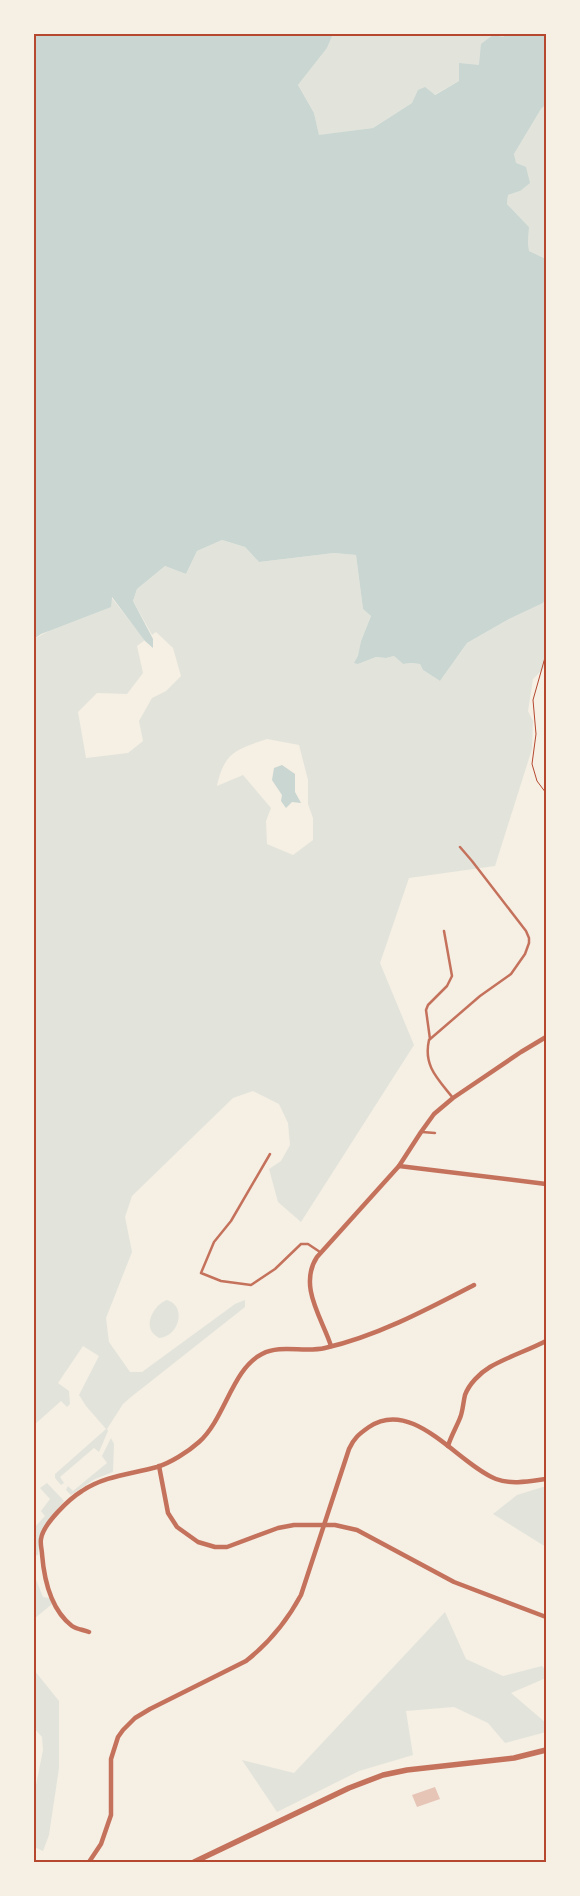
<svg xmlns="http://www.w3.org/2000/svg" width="580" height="1896" font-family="Quicksand,sans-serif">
<rect width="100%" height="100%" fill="#f6efe4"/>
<!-- green -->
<g fill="#e2e4dc" fill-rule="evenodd">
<polygon points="333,34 506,34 479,66 459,81 434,95 412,103 373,128 319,136 314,113 298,85 327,48"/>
<polygon points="546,104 546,259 529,251 528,243 529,227 507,204 508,195 520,191 514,154 541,109"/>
<path d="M222 540 245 547 259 562 334 553 356 555 363 609 371 616 361 641 358 664 376 657 386 658 394 656 403 664 411 663 420 664 423 670 440 681 467 643 509 619 543 603 546 598V666L533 679 528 711 533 721 532 749 495 866 409 878 380 963 414 1045 301 1222 278 1202 269 1169 281 1161 290 1145 288 1123 279 1104 253 1091 233 1098 132 1196 125 1217 132 1252 106 1318 109 1342 130 1372H142L235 1304 245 1300V1307L131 1397 123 1404 107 1429 108 1431 99 1452 94 1448 60 1477 64 1483 61 1485 55 1478V1474L106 1429 86 1406 79 1395 99 1356 83 1346 58 1383 69 1391 70 1404 67 1407 61 1401 34 1425V639L111 597 145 640 137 646 143 673 127 694 97 693 78 712 86 758 128 753 143 741 139 721 152 698 166 691 181 676 173 648 156 632 152 635 133 601 137 589 165 566 186 574 197 551ZM267 739 299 745 308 780V804L313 818V840L293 855 267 844 266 821 271 808 243 775 217 786C224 752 237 749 267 739Z"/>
<path d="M167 1300C188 1307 178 1337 159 1338 156 1336 152 1333 151 1330 146 1319 157 1303 167 1300Z"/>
<polygon points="111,1438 114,1444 113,1472 95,1479 71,1495 66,1490 68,1486 73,1491 107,1463 102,1456"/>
<path d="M47 1483 64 1501C50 1517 40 1533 38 1555L34 1556V1528L45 1516 41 1511 50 1499 40 1488Z"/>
<polygon points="546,1486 546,1547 493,1514 517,1495"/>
<polygon points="35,1577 43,1597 49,1598 52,1604 34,1619"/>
<polygon points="445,1612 466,1659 503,1676 542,1666 546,1670 546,1678 511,1693 546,1723 546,1732 505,1743 488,1723 454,1707 406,1711 413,1755 359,1771 277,1812 242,1760 294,1773"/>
<polygon points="34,1670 59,1701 59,1768 49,1835 43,1851 34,1847 34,1795 43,1750 42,1737 34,1728"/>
</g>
<!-- water -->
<g fill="#c9d6d2">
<polygon points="34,34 333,34 327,48 298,85 314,113 319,135 373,128 412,103 418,90 425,87 435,95 459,81 459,63 479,65 481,44 493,35 503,37 506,34 546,34 546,104 541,109 514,154 516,163 526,167 530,183 520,191 508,195 507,204 529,227 528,243 529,251 546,259 546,598 543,603 509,619 467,643 440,681 423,670 420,664 411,663 403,664 394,656 386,658 376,657 358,664 354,663 358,656 361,641 371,616 363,609 356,555 334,553 259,562 245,547 222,540 197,551 186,574 165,566 137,589 133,601 153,639 153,648 145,641 112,597 111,607 41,634 34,639"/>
<polygon points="282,765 295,774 295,792 301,803 292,802 286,808 281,801 282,795 272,780 274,768"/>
</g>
<!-- building -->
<polygon fill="#e6c5b7" points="435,1787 440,1799 417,1807 412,1795"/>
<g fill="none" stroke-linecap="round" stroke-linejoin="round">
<!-- path -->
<polyline stroke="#b5482f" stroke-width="1" points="546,654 533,700 536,734 532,764 537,781 546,793"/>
<!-- service -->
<g stroke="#c5725c" stroke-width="2.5">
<polyline points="430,1039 426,1010 428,1005 447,986 452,976 444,931"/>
<path d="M453 1098C438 1079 423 1066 429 1040L480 996 511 974 525 954 529 943V938L526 931 516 918 472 861 460 847"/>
<polyline points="422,1132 435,1133"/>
<polyline points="270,1154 231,1221 214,1242 201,1273 221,1281 251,1285 275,1269 301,1244 308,1244 320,1252"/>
</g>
<!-- minor -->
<g stroke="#c5725c" stroke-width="4.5">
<polyline points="399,1166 546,1184"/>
<path d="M331 1346C322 1318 298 1286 317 1257L399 1166 421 1132 434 1114 453 1098 521 1052 546 1037"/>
<path d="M448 1446C451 1436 456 1428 460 1418 463 1411 463 1403 465 1395 469 1384 480 1373 490 1367 507 1357 529 1350 546 1341"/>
<polyline points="159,1466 168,1513 177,1527 198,1542 215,1547 227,1547 278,1528 294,1525 335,1525 357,1530 454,1582 546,1617"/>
<path d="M89 1632C84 1630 76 1629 72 1626 50 1609 44 1579 42 1554 42 1550 40 1544 41 1539 43 1524 69 1499 82 1491 104 1476 131 1474 157 1467 170 1463 188 1452 199 1442 225 1419 232 1369 262 1354 281 1344 304 1353 325 1348 377 1336 426 1310 474 1285"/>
<path d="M89 1862 101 1844 111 1815V1759L118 1737 123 1730 135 1718 150 1709 246 1661C269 1643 287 1621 301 1595L349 1449C354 1438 359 1434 369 1427 413 1397 458 1464 496 1479 511 1485 531 1481 546 1479"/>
</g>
<!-- tertiary -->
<polyline stroke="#c5725c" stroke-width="5.5" points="194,1862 349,1788 383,1775 407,1770 514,1758 546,1750"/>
</g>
<!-- border -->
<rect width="580" height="1896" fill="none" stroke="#f6efe4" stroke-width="70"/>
<rect x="35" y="35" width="510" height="1826" fill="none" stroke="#b5482f" stroke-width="2"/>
</svg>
